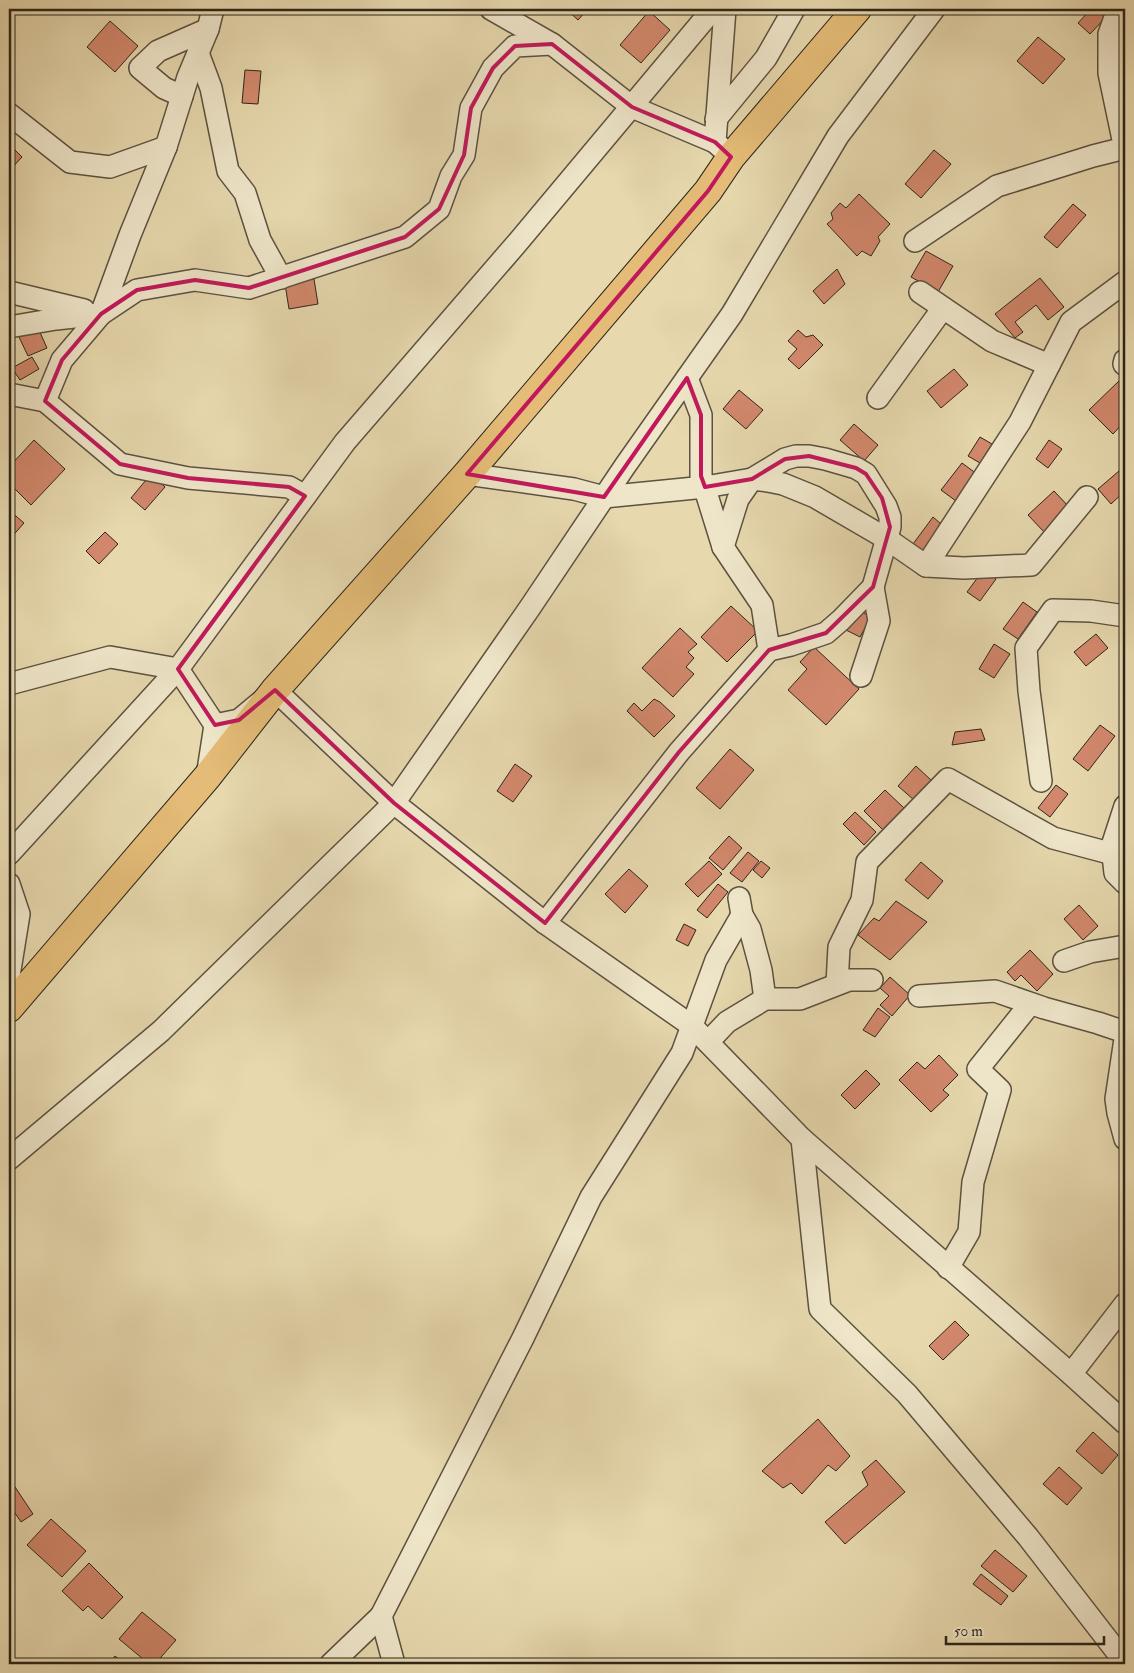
<svg xmlns="http://www.w3.org/2000/svg" width="1134" height="1673" font-family="'IM FELL Double Pica',serif">
<rect width="100%" height="100%" fill="#e7d8ae"/>
<filter id="stains"><feTurbulence type="fractalNoise" baseFrequency=".004" numOctaves="4"/><feColorMatrix values="0 0 0 0 .2 0 0 0 0 .09 0 0 0 0 .02 0 0 0 .5 -.17"/></filter>
<radialGradient id="worn" r=".72"><stop offset=".6" stop-color="#630" stop-opacity="0"/><stop offset="1" stop-color="#630" stop-opacity=".3"/></radialGradient>
<!-- building -->
<g fill="#d3886d" stroke="#2d251c">
<polygon points="566,9 588,9 578,20"/>
<polygon points="1091,9 1106,9 1110,13 1090,34 1078,23"/>
<polygon points="649,11 670,30 641,63 620,45"/>
<polygon points="110,21 138,46 115,72 87,47"/>
<polygon points="1038,37 1065,59 1043,84 1017,61"/>
<polygon points="245,70 261,71 258,104 242,103"/>
<polygon points="12,147 22,157 9,171 9,149"/>
<polygon points="934,150 951,164 921,198 905,184"/>
<polygon points="859,194 890,224 878,237 880,241 871,256 862,251 857,256 827,224 833,219 831,213 840,203 846,208"/>
<polygon points="1073,204 1086,215 1057,248 1044,237"/>
<polygon points="926,251 953,266 938,292 911,277"/>
<polygon points="837,269 845,284 824,304 813,291"/>
<polygon points="1040,278 1064,307 1048,320 1036,305 1015,322 1023,332 1015,338 995,314"/>
<polygon points="314,279 318,304 289,309 285,284"/>
<polygon points="38,328 47,348 28,356 19,337"/>
<polygon points="798,330 806,337 813,335 823,345 799,369 788,359 797,349 788,341"/>
<polygon points="32,357 39,369 20,380 12,368"/>
<polygon points="954,369 968,385 941,408 927,391"/>
<polygon points="1122,378 1125,381 1125,421 1113,434 1089,410"/>
<polygon points="739,390 763,410 746,429 723,409"/>
<polygon points="854,424 878,445 864,461 840,440"/>
<polygon points="980,437 992,444 980,463 968,456"/>
<polygon points="34,440 65,469 31,505 9,483 9,467"/>
<polygon points="1049,440 1062,449 1048,468 1036,459"/>
<polygon points="962,463 981,477 960,504 941,490"/>
<polygon points="1119,471 1125,478 1125,491 1111,504 1098,489"/>
<polygon points="151,474 165,487 145,510 131,498"/>
<polygon points="1054,491 1071,509 1045,533 1028,515"/>
<polygon points="9,510 24,523 9,540"/>
<polygon points="933,517 948,530 929,555 913,544"/>
<polygon points="105,532 118,544 99,564 86,551"/>
<polygon points="984,569 996,579 980,601 967,592"/>
<polygon points="1023,602 1037,612 1018,639 1003,629"/>
<polygon points="731,606 758,631 727,662 701,637"/>
<polygon points="857,609 871,617 860,637 846,630"/>
<polygon points="680,628 697,644 688,652 694,658 686,667 694,674 673,697 642,668"/>
<polygon points="1096,634 1108,648 1086,666 1074,652"/>
<polygon points="994,644 1010,654 994,678 979,669"/>
<polygon points="814,647 859,689 826,725 788,690 807,669 800,662"/>
<polygon points="654,699 660,702 675,716 654,737 627,711 634,703 642,711"/>
<polygon points="1100,725 1115,736 1088,771 1073,759"/>
<polygon points="981,729 985,740 952,745 955,732"/>
<polygon points="730,749 754,770 720,809 696,788"/>
<polygon points="515,764 532,776 513,802 497,791"/>
<polygon points="916,766 932,781 914,800 898,786"/>
<polygon points="1056,785 1068,794 1050,817 1038,808"/>
<polygon points="885,790 904,808 883,830 864,811"/>
<polygon points="855,812 876,832 864,845 843,824"/>
<polygon points="729,836 742,848 723,870 709,858"/>
<polygon points="748,852 759,861 742,882 730,873"/>
<polygon points="709,861 722,874 698,897 685,884"/>
<polygon points="761,861 770,868 762,878 753,870"/>
<polygon points="921,862 943,881 928,899 905,880"/>
<polygon points="629,869 648,886 625,913 605,894"/>
<polygon points="718,884 728,892 707,918 697,910"/>
<polygon points="896,901 927,922 890,960 858,935 874,918 879,921"/>
<polygon points="1079,905 1098,926 1083,940 1064,919"/>
<polygon points="684,924 696,930 688,946 676,940"/>
<polygon points="1030,950 1053,974 1037,991 1021,975 1015,981 1007,972"/>
<polygon points="890,977 910,995 892,1016 880,1005 889,996 880,988"/>
<polygon points="878,1008 890,1017 875,1037 863,1030"/>
<polygon points="939,1055 958,1075 943,1090 949,1095 931,1112 899,1080 917,1062 925,1069"/>
<polygon points="866,1070 880,1084 855,1109 841,1095"/>
<polygon points="955,1321 969,1335 943,1360 929,1346"/>
<polygon points="818,1419 850,1456 836,1471 828,1465 802,1494 791,1483 783,1488 762,1471"/>
<polygon points="1093,1432 1118,1455 1102,1474 1076,1451"/>
<polygon points="876,1460 905,1492 845,1544 825,1522 868,1485 862,1472"/>
<polygon points="1059,1467 1082,1488 1067,1505 1043,1484"/>
<polygon points="13,1484 33,1514 21,1522 9,1504 9,1487"/>
<polygon points="51,1519 86,1551 62,1577 27,1545"/>
<polygon points="995,1550 1027,1576 1013,1592 981,1566"/>
<polygon points="89,1563 123,1597 102,1619 88,1606 83,1611 62,1591"/>
<polygon points="981,1574 1008,1596 1001,1605 973,1584"/>
<polygon points="142,1612 176,1640 155,1664 149,1664 119,1639"/>
<polygon points="115,1656 125,1664 110,1664 110,1663"/>
</g>
<g fill="none" stroke-linecap="round" stroke-linejoin="round">
<defs>
<g id="street">
<polyline points="491,9 552,44 632,107 715,142"/>
<polyline points="1118,9 1109,34 1109,73 1125,149"/>
<polyline points="198,53 211,88 228,171 245,193 260,240 281,278"/>
<polyline points="182,96 164,88 140,68 158,51 208,29"/>
<polyline points="9,114 70,162 110,167 166,147"/>
<polyline points="716,119 766,58 794,9"/>
<polyline points="725,151 715,142 725,9"/>
<polyline points="915,241 997,186 1093,156 1125,148"/>
<polyline points="9,292 84,310"/>
<polyline points="920,292 992,341 1049,365"/>
<polyline points="9,327 56,319 101,314 137,290 195,280 249,288 405,237 439,209 451,176 464,155 471,108 493,68 515,46 552,44"/>
<polyline points="1124,364 1125,360"/>
<polyline points="9,394 45,401 120,464 188,478 289,487 305,496"/>
<polyline points="878,398 943,308"/>
<polyline points="45,401 62,360 101,314 130,235 166,147 188,77 208,29 213,9"/>
<polyline points="467,474 574,489 604,497 705,487 752,479 768,481 783,484 815,497 887,539 926,566 964,568 1031,565 1087,497"/>
<polyline points="723,547 738,499 752,479 785,459 796,456 809,456 825,459 856,468 866,474 886,506 890,517 890,527 873,587 841,620 826,633 791,645 769,650"/>
<polyline points="926,566 1020,422 1071,322 1125,282"/>
<polyline points="861,676 879,621 873,587"/>
<polyline points="9,684 110,657 178,669 215,725 207,777"/>
<polyline points="215,725 239,720 275,690 394,803 545,923 692,1026 802,1139 1071,1374 1125,1423"/>
<polyline points="1041,781 1029,691 1026,648 1053,610 1091,611 1125,616"/>
<polyline points="1125,806 1112,846 1115,873 1125,883"/>
<polyline points="9,854 178,669 345,442 518,242 713,9"/>
<polyline points="9,884 19,914 9,976"/>
<polyline points="739,898 742,915 750,929 761,970 765,999"/>
<polyline points="545,923 679,752 769,650 762,605 723,547 701,476 701,415 687,378"/>
<polyline points="1064,961 1090,952 1125,946"/>
<polyline points="837,984 839,947 862,900 867,862 948,779 1053,838 1113,854"/>
<polyline points="919,996 995,991 1044,1008 1098,1023 1125,1032"/>
<polyline points="1125,1039 1116,1099 1118,1113 1125,1139"/>
<polyline points="708,1042 727,1022 765,999 800,999 849,980 872,980"/>
<polyline points="802,1139 820,1309 907,1394 1028,1537 1124,1661"/>
<polyline points="9,1159 161,1031 394,803 529,609 625,466 732,314 838,136 934,9"/>
<polyline points="948,1268 969,1232 973,1182 1000,1090 978,1069 1030,1004"/>
<polyline points="1071,1374 1125,1304"/>
<polyline points="331,1664 381,1616"/>
<polyline points="394,1664 381,1616 523,1338 591,1197 682,1053 716,960 742,915"/>
</g>
<polyline id="highway" points="9,1008 207,777 275,690 467,474 645,265 708,191 731,157 857,9"/>
</defs>
<!-- street casing -->
<use href="#street" stroke="#5c5240" stroke-width="24"/>
<!-- highway casing -->
<use href="#highway" stroke="#2d251c" stroke-width="30"/>
<!-- street -->
<use href="#street" stroke="#efe6ca" stroke-width="21"/>
<!-- highway -->
<use href="#highway" stroke="#e4bc77" stroke-width="28"/>
</g>
<!-- marked area -->
<path fill="none" stroke="#c2185b" stroke-width="4" stroke-linejoin="round" d="M552 44 632 107 715 142 731 157 708 191 467 474 604 497 687 378 701 415V476L705 487 752 479 785 459 809 456 856 468 866 474 882 498 890 527 873 587 826 633 769 650 679 752 545 923 394 803 275 690 239 720 215 725 178 669 305 496 289 487 188 478 120 464 45 401 62 360 101 314 137 290 195 280 249 288 405 237 439 209 464 155 471 108 493 68 515 46Z"/>
<!-- margin -->
<rect width="1134" height="1673" fill="none" stroke="#e7d8ae" stroke-width="30"/>
<rect x="10" y="10" width="1114" height="1653" fill="none" stroke="#2d251c" stroke-width="2.5"/>
<rect x="15" y="15" width="1104" height="1643" fill="none" stroke="#2d251c"/>
<!-- scale -->
<path d="M946 1636v8h158v-8" fill="none" stroke="#2d251c" stroke-width="2.5"/>
<text x="954" y="1636" font-size="15" fill="#2d251c" stroke="#efe6ca" stroke-width="4" paint-order="stroke">50 m</text>
<rect width="100%" height="100%" filter="url(#stains)"/>
<rect width="100%" height="100%" fill="url(#worn)"/>
</svg>
